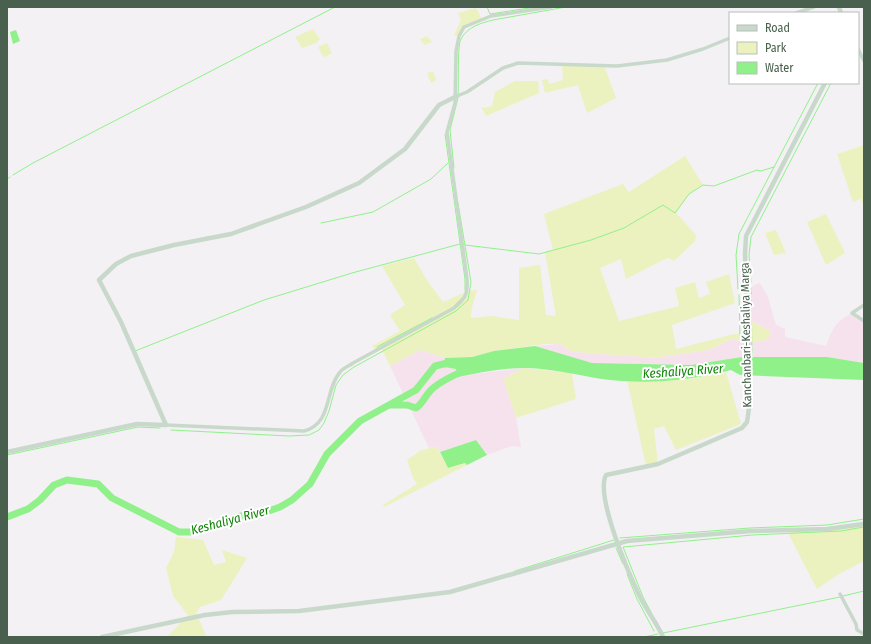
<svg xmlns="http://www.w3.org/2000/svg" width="871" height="644" font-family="'Fira Sans Condensed',sans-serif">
<rect width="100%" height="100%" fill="#f3f1f4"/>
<!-- green -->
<g fill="#ecf2bf">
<polygon points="476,8 482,19 464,27 459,36 454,35 461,20 458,13"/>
<polygon points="313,29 320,39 316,43 302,48 295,37"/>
<polygon points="427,36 432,42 424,45 420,39"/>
<polygon points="327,43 332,53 324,58 318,47"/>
<polygon points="562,63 604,65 616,98 587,113 578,85 545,93 542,80 548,79 549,84 563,80"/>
<polygon points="433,71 436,80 431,83 427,73"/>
<polygon points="515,81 538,81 539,93 486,116 481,107 485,108 492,106 495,92"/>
<polygon points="864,145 864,208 861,199 853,202 837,154"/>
<path d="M685 156 703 185 689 194 676 213 696 235 695 241 674 261 669 258 663 260 626 279 621 259 600 268 619 321 679 306 675 288 695 282 699 298 710 294 706 282 729 274 735 303 672 325 676 349 734 334 748 333 747 319 771 331 769 340 748 342 732 339 709 350 655 358 572 352 560 344H545L494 351 472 357 445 358 420 350 390 366 381 348 376 350 372 346 400 331 390 315 405 305 382 266 414 258 426 279 443 302 468 291 477 290C474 302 471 306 471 318L492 316 519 320V268L540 265 546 315 556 316 545 252 553 250 544 214 623 184 629 192Z"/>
<polygon points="826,214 845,253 826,265 807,222"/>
<polygon points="776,230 786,253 774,255 765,233"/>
<polygon points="523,368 572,373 576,399 516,418 503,379"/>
<path d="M726 372 741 424 676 450 664 426 654 429 658 464 646 466 627 380C661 383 692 380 726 372Z"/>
<polygon points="436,446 448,468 466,463 467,465 384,507 383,505 417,484 413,478 407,460 420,451"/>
<polygon points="864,524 864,561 839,574 817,589 787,531"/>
<polygon points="176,537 203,540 214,565 226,562 222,550 247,558 221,600 200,607 196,613 207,637 167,637 188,615 173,596 166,568 174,552"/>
</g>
<!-- sand -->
<g fill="#f5e2ed">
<path d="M760 283 768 297 776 325 785 329V337L826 346C833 328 835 322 852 313L864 321V363L827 357H742L691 365 592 363 535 346 560 344 572 352 655 358 709 350 732 339 748 342 768 340 771 331 747 319C747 302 741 289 760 283Z"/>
<polygon points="420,350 445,358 444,367 456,369 457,376 523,368 503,379 516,418 521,447 511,446 487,455 476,440 440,452 436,446 429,448 390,366"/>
</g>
<!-- water -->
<g fill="#90f18a">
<polygon points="16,30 20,41 13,44 10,32"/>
<path d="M535 346 592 363 691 365 742 357H827L864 363V380L740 375 731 370C688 381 646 385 602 379 576 375 550 368 524 368 502 368 479 373 457 377L456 369 444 367 445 358 472 357 494 351Z"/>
<polygon points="476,440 487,455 467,465 465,463 448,468 440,452"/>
</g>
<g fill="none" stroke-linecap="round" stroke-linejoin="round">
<!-- stream -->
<g stroke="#90f18a" stroke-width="1">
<polyline points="487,7 490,14 536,7"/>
<path d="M458 95C459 84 457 46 461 39 467 27 481 23 493 20L566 7"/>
<polyline points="445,134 465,279 465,290"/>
<polyline points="454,168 450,130 458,98"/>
<polyline points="13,175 33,163 335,7"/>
<polyline points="7,179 10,177"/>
<polyline points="321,223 373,212 431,179 448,163"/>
<polyline points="465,245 539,254 591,240 624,228 663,205 675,213 689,194 703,185 714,186 757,170 761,171 774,167"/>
<polyline points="751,282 749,255 751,237 831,83"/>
<polyline points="738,289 736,255 739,234 818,83"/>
<polyline points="751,289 752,357"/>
<polyline points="739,295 740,336"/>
<polyline points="453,307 462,298"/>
<polyline points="377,347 432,318"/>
<polyline points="135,351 264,300 352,273 460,244"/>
<polyline points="171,430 289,436 309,435 319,430 324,423 329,411 336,385 343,375 354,367 456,311 468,300 471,282 458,203"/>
<polyline points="7,455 138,427 160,428"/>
<polyline points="620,538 750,528 827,525 864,519"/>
<polyline points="616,548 623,564"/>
<polyline points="515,571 614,540"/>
<polyline points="627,574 637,599 654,631"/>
<polyline points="843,596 864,591"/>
<polyline points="651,612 643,597 623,547 752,535 841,531 864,527"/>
<polyline points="663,633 840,597"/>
<polyline points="644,637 658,634"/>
</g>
<!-- river -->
<g stroke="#90f18a" stroke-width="7">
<path d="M390 405H407L416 408C423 403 425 396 431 390 438 383 455 374 465 371"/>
<polyline points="7,517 28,509 40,500 54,485 67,480 98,484 112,498 179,532 193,532 247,514 263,513 280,507 292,500 310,484 327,454 360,421 416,390 435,366 452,362"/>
</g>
<!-- minor -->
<g stroke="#c8d9cb" stroke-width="3.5">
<polyline points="796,13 814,7"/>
<polyline points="858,49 864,61"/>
<polyline points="457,96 467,92 503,68 518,63 617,66 667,60 703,49 730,38"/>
<polyline points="864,305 852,313 864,321"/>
<path d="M166 425 304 431C333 423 324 391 340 372 343 368 349 366 353 363L454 308C465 299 468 294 467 279L447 132 455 103 456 51 459 36 464 27 491 16 551 7"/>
<polyline points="840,594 856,624 857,630 864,634"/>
</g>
<!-- tertiary -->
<g stroke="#c8d9cb" stroke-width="4.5">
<polyline points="839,7 841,13"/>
<polyline points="7,452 137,424 166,425 121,322 99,280 116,264 131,256 174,245 231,234 306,207 359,183 405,149 439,105 457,96"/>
<polyline points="102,637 205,615 232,612 299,611 450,592 627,541 751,531 827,529 864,524"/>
<path d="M663 637C657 623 647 611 640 597 629 574 595 496 606 475L658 464 742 428 747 422 750 401 745 254 746 236 825 83"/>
</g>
</g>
<g text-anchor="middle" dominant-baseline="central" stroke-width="4" stroke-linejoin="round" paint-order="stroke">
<!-- street labels -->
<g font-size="12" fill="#48604d" stroke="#fff">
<text transform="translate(746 335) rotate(-91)">Kanchanbari-Keshaliya Marga</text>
</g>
<!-- water labels -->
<g font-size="13" font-style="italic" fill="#108409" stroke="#fff">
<text transform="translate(683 371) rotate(-4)">Keshaliya River</text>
<text transform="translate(230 520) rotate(-15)">Keshaliya River</text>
</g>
</g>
<!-- border -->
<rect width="871" height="644" fill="none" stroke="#48604d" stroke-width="16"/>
<!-- legend -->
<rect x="729" y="12" width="130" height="72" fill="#ffffff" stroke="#b6bfb8"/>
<rect x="737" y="25" width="20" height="6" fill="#c8d9cb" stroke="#b6bfb8"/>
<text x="765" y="32" font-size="12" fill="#48604d">Road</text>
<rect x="737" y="42" width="20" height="12" fill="#ecf2bf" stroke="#b6bfb8"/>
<text x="765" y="52" font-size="12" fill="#48604d">Park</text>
<rect x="737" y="62" width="20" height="12" fill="#90f18a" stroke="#b6bfb8"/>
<text x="765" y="72" font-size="12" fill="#48604d">Water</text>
</svg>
